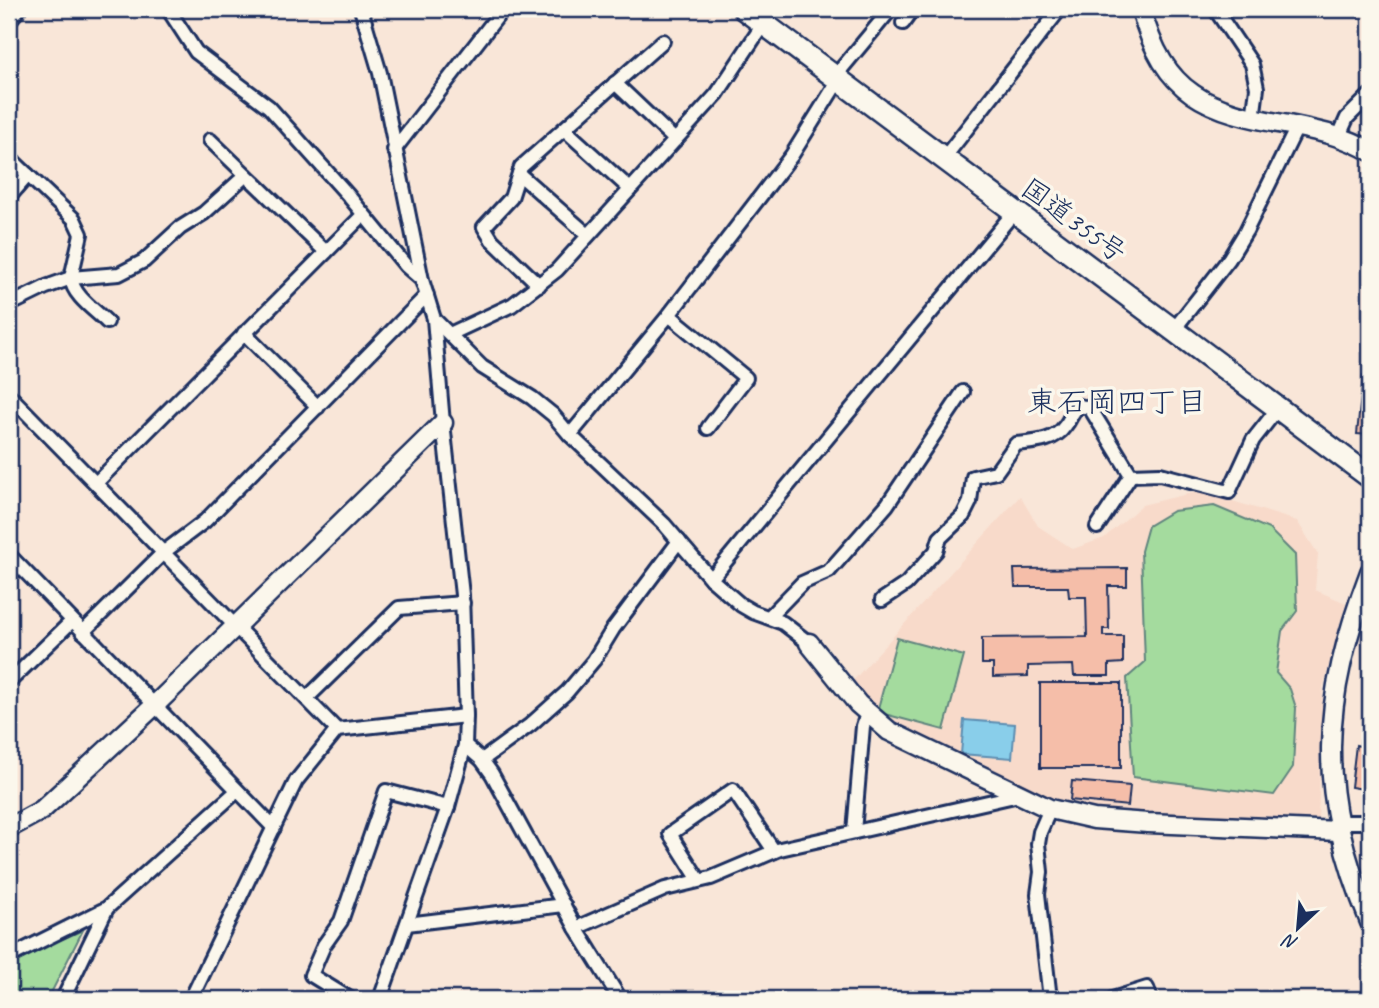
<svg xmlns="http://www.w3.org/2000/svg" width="1379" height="1008" font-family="Caveat,'Klee One',sans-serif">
<rect width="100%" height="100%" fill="#f9e6d8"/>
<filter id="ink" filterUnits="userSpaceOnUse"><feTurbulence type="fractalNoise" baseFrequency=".0143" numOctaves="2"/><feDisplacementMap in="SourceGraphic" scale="14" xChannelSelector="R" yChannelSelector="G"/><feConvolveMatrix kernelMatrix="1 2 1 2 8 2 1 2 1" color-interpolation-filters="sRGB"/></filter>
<g filter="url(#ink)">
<!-- built -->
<polygon fill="#f8daca" points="1200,491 1297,521 1318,554 1315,590 1346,603 1323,688 1318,821 1198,818 1123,810 1084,813 1038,801 912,741 877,714 851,683 1020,496 1038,526 1073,549 1104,538 1142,505"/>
<!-- green -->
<g fill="#a4db9e" stroke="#60857e" stroke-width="2">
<polygon points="1214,506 1269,529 1295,555 1297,611 1282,631 1276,673 1290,689 1296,708 1293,767 1274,795 1133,777 1127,678 1145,662 1141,551 1148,526 1173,511"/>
<polygon points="897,638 964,656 944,730 877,712"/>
<polygon points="83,930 48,999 9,999 9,962"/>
</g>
<!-- water -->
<polygon fill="#89ceea" stroke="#5d8eb2" stroke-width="2" points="964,720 1015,724 1012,758 961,754"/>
<!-- building -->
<g fill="#f5bea9" stroke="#1b2f5e" stroke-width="2">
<polygon points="1363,376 1370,377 1370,435 1357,434"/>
<polygon points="1127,568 1127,586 1108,586 1109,629 1103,629 1103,636 1123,636 1123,663 1109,664 1109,676 1074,676 1073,665 1028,666 1028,676 993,677 993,664 982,664 982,638 1087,637 1086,597 1069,597 1068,587 1015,587 1014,569"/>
<rect x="1040" y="683" width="81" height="85"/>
<polygon points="1367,692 1370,692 1370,790 1351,787 1356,745 1360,746"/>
<polygon points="1072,781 1130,786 1128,806 1070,800"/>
</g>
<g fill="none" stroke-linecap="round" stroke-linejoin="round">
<defs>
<g id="street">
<polyline points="168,9 196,52 269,107 347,194 406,266 422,280"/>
<polyline points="361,9 380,73 422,280 434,319 443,423 462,595 466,716 465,745 448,807 380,999"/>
<polyline points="1215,9 1252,64 1257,88 1253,119"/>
<polyline points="9,21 19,9"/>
<polyline points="903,23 913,9"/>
<polyline points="615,83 675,140"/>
<polyline points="564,129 630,189"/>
<polyline points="1339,136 1347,118 1370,95"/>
<polyline points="210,140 326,252"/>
<polyline points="394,150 503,9"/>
<path d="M9 157 74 219 81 234 71 278C73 296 95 310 107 322"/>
<polyline points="944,158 1060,9"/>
<polyline points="519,174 588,235"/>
<polyline points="9,197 28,175"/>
<polyline points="539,285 492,240 484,227 511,198 521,167 663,41"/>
<polyline points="9,305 46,287 71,278 119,274 144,261 180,228 204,213 246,175"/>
<polyline points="669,315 746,378 708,428"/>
<polyline points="434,319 482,367 532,398 553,415 570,435 664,524 711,579 741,605 753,612 783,623 809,643"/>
<polyline points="1175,328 1229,259 1246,231 1297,127"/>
<polyline points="244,333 318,407"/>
<polyline points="450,334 512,305 557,270 717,94 764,23"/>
<polyline points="9,395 337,730"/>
<polyline points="570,435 669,315 792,155 833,89 842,68 891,9"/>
<polyline points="1131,475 1160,474 1229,492 1253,440 1279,407"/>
<polyline points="96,483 363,215"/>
<polyline points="1097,527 1131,475"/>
<polyline points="9,555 274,828"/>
<polyline points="711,579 1015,211"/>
<path d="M882 600 906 584 936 551 940 538 963 516 970 502 973 477 996 472 1016 444C1034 442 1054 442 1065 426 1071 419 1071 412 1079 406L1090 408 1131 475"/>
<polyline points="769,617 802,583 829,571 887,505 963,392"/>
<polyline points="83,632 164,552 205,521 427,295"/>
<polyline points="9,682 72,621"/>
<polyline points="307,698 399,608 463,603"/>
<polyline points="465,745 482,760 492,774 576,928 620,999"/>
<polyline points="482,760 530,725 567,692 594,660 613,629 679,541"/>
<polyline points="1050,809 1040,832 1038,844 1041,872 1038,894 1050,999"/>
<polyline points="1337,822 1370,822"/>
<polyline points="854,832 863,726 867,714"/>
<polyline points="699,880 670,834 733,790 774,851"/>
<polyline points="407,924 564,905"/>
<polyline points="576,928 665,889 711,878 780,849 1019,795"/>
<polyline points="9,957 107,908 237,791"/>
<polyline points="63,999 107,908"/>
<polyline points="191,999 296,781 337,730 466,716"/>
<polyline points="350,999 311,975 324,945 341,921 386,791 448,807"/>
<polyline points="1112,999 1147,988 1151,999"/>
</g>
<g id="secondary">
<path d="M1141 9C1164 95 1207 111 1289 125 1318 131 1345 136 1370 151"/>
<path d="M1370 572C1320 703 1316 791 1370 922"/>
<polyline points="809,643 858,704 889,731 1050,809 1094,819 1148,823 1339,831"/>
<polyline points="9,828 42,810 154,706 443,423"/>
</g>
<polyline id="highway" points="744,9 1370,477"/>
</defs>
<!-- street casing -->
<use href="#street" stroke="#1b2f5e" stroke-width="18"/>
<!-- secondary casing -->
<use href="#secondary" stroke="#1b2f5e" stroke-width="23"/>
<!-- highway casing -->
<use href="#highway" stroke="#1b2f5e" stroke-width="26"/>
<!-- street -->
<use href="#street" stroke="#fbf7ec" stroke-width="12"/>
<!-- secondary -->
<use href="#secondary" stroke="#fbf7ec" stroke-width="18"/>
<!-- highway -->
<use href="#highway" stroke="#fbf7ec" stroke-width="21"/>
</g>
</g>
<g text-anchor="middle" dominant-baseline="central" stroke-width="7" stroke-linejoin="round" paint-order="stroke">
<!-- street labels -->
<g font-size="28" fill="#1b2f5e" stroke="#fbf7ec">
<text transform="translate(1074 220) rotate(36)">国道355号</text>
</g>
<!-- neighbourhood labels -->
<g font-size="30" fill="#1b2f5e" stroke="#fbf7ec">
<text x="1117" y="402">東石岡四丁目</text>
</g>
</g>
<!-- margin -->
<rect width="1379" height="1008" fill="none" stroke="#fbf7ec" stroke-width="35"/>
<rect x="18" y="18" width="1344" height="973" fill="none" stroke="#1b2f5e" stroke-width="2.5" filter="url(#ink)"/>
<!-- north arrow -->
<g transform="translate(1298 928) rotate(206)" stroke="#fbf7ec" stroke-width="5" paint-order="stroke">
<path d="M0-5L12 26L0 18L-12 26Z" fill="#1b2f5e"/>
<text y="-10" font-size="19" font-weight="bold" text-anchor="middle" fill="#1b2f5e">N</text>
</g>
</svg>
